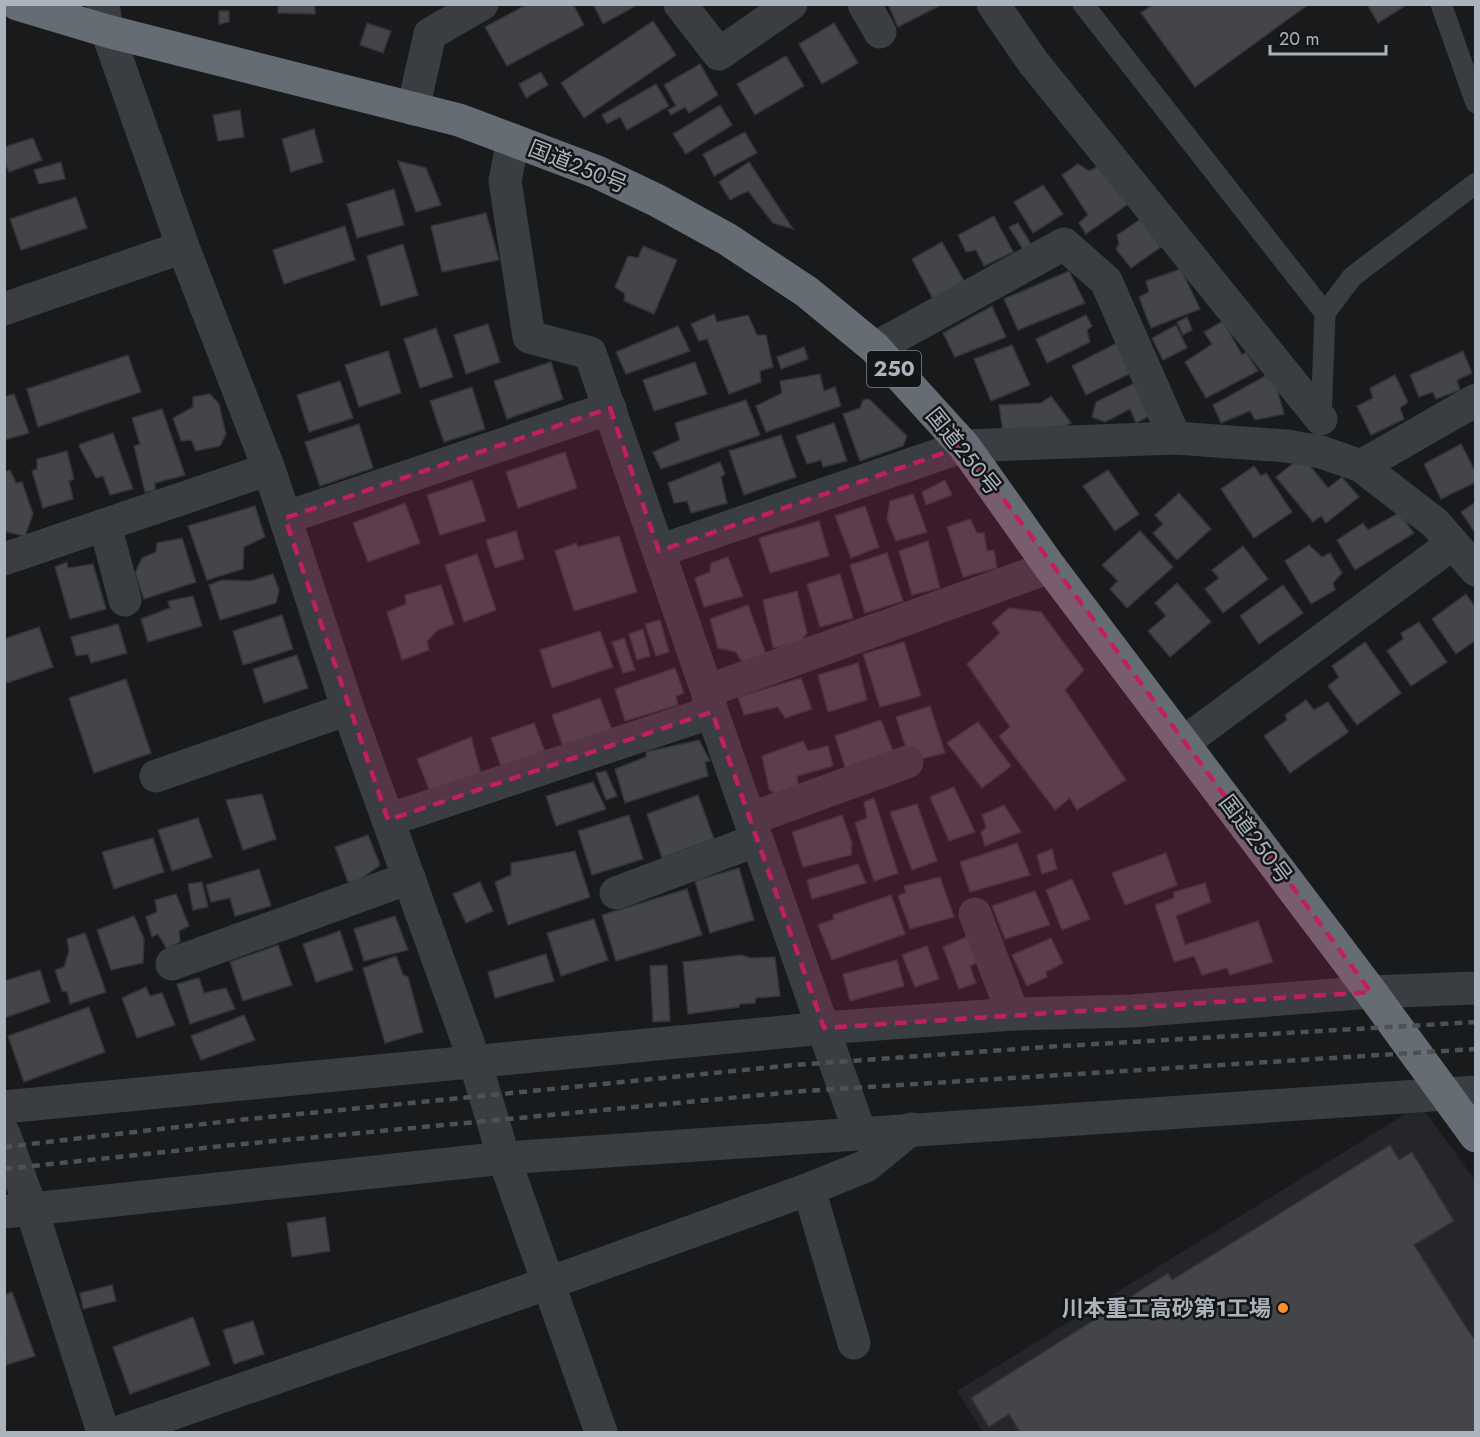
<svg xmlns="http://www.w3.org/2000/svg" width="1480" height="1437" font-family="Jost,'Noto Sans JP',sans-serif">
<rect width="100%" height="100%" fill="#191a1c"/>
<!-- built -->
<polygon fill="#252629" points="1420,1105 1475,1180 1475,1432 983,1432 957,1391"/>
<!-- building -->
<g fill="#434549" stroke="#333438" stroke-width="1.5">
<polygon points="278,4 315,4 315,14 278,13"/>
<polygon points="528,4 573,4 584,25 507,66 485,27"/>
<polygon points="593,4 639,4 603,24"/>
<polygon points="888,4 943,4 898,27"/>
<polygon points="1153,4 1309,4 1195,87 1141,13"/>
<polygon points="1367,4 1408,4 1378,23"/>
<polygon points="219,11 229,11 229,22 219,24"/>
<polygon points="653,21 676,55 584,118 561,83"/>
<polygon points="367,23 391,31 383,53 360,45"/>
<polygon points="834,23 858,63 822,84 799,44"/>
<polygon points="786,56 804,86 755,115 737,84"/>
<polygon points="700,64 718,95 689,113 685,107 671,115 668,110 676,106 664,85"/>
<polygon points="541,72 548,85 526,98 519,84"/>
<polygon points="656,84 669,106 627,130 620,117 607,124 602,115"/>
<polygon points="720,105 732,125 686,154 673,134"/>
<polygon points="240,110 244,137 218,141 213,115"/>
<polygon points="314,129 323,162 291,172 282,139"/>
<polygon points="745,132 757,153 714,176 703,154"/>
<polygon points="33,138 42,160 9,172 4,160 4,147"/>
<polygon points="398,161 426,168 441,205 416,212"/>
<polygon points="61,162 65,179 39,184 34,170"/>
<polygon points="749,162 793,229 773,223 748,191 730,200 719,182"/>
<polygon points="1078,164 1089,171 1101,165 1128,204 1086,234 1079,223 1088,215 1062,175"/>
<polygon points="1043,185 1063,214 1033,233 1014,202"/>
<polygon points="394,189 404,225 357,238 347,204"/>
<polygon points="76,197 87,228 21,250 10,219"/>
<polygon points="486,213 499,260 442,272 431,226"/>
<polygon points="994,216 1013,252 984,266 976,250 966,252 958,235"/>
<polygon points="1141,219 1161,247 1131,268 1116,249 1119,244 1117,235"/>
<polygon points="1018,223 1033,247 1024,251 1009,227"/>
<polygon points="345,226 355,260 284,284 273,250"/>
<polygon points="942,242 965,283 933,299 912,259"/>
<polygon points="403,244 418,295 381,306 367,256"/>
<polygon points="643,246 677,260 654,314 624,301 625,294 615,287 628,256 638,258"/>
<polygon points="1181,269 1200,309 1151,328 1139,297 1149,292 1146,281"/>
<polygon points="1069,271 1085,303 1018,330 1004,299"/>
<polygon points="992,306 1006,337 955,357 943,333"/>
<polygon points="714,314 717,322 748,315 757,335 766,335 773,367 760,371 761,382 729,394 707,339 699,341 691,324"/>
<polygon points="1086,315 1092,326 1087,330 1090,342 1047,363 1036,339"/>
<polygon points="1187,317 1192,330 1183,335 1177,322"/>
<polygon points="1223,321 1242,355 1246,352 1258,371 1206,398 1185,362 1212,344 1204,332"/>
<polygon points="488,324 500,362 466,374 454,335"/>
<polygon points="1176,325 1187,348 1163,360 1152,338"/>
<polygon points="678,326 690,351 626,374 616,352"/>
<polygon points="436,328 453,377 420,388 404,339"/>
<polygon points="1117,343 1133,372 1086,395 1072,366"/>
<polygon points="1012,345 1030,385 991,401 974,359"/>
<polygon points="804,347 808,359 781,369 777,357"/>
<polygon points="388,351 401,393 359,407 345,365"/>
<polygon points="1463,351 1472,373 1457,380 1460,390 1436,399 1433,392 1419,397 1410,375"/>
<polygon points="128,355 141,392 38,427 27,389"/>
<polygon points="551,362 563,399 507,419 494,381"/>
<polygon points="695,362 707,394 654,411 643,380"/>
<polygon points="820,374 824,391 835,387 841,406 766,432 756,406 782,393 780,381"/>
<polygon points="1267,375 1276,385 1284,414 1255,420 1250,411 1221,423 1213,405"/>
<polygon points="1395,375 1408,402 1400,408 1404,419 1371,435 1357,406 1373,398 1370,388"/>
<polygon points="340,381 353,418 309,432 297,395"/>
<polygon points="1137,382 1154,414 1136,423 1130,409 1105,422 1092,417 1096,402"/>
<polygon points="472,387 485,429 444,442 430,401"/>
<polygon points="14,394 29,433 4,440 4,397"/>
<polygon points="210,394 219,404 226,434 220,446 196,451 191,440 181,441 173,418 193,407 193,397"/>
<polygon points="1051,396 1071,423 1056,431 1003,432 999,405 1041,403"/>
<polygon points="869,399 907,436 903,446 860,461 843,414 860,408 863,400"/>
<polygon points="746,400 760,435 661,469 653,452 680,440 675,423"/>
<polygon points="162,409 185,475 155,483 155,490 145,492 134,446 140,444 132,418"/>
<polygon points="834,423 847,461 823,467 821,460 807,464 796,436"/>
<polygon points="359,424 373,468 320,486 305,442"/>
<polygon points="113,433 133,489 110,495 103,476 96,478 79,446 80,444"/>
<polygon points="781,435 796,477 744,495 729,451"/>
<polygon points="1461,444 1476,473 1476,482 1441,499 1424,464"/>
<polygon points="67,451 74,479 69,481 73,499 43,508 32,471 37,469 37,459"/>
<polygon points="565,452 577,488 518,508 506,472"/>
<polygon points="1302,456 1328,488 1342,477 1359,497 1326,523 1321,516 1313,522 1276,477"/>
<polygon points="720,462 725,474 721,477 727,503 691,513 687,501 674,503 668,483"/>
<polygon points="1254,466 1261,476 1266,473 1292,512 1254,538 1221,489"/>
<polygon points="10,470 16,483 22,482 33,514 25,536 6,532 4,527 4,472"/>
<polygon points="1108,470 1139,514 1115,531 1083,486"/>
<polygon points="472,480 486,521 440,535 427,495"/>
<polygon points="945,480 952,495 926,505 922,492"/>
<polygon points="1179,493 1211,529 1177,560 1153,533 1163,524 1155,515"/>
<polygon points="913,494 927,532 896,541 887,519 890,501"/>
<polygon points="1476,502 1476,533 1475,533 1461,512"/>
<polygon points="405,503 420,543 368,562 353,523"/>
<polygon points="255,506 265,537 244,547 243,569 207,580 188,526"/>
<polygon points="865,506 879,547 851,558 835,516"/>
<polygon points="1399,513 1414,533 1355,570 1337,540 1363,523 1368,530"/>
<polygon points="970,519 977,533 984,533 987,551 994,550 997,568 963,577 947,527"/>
<polygon points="819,521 829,556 770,573 759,538"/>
<polygon points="516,531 524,559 495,568 486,540"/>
<polygon points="1140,531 1173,567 1127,608 1110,589 1118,581 1102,565"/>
<polygon points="619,536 637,592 574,611 555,551 576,543 578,547"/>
<polygon points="182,538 196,582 144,599 135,573 142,558 156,552 157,543"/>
<polygon points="928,541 940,588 912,595 899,551"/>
<polygon points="1309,545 1322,557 1330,553 1342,573 1333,583 1335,590 1311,604 1285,561"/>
<polygon points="1243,546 1268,579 1223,613 1205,589 1219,578 1212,570"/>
<polygon points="887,553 903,601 865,613 850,565"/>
<polygon points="477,554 496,610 464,622 445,565"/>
<polygon points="728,557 743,596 704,607 695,578 710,572 711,563"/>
<polygon points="67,562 68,568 93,564 106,609 70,619 55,567"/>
<polygon points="273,574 279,590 276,603 220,620 209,585 222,580 250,581"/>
<polygon points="840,574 853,618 820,627 807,584"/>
<polygon points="1177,583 1211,622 1170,657 1148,631 1166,616 1155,603"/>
<polygon points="441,585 454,624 438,630 427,641 429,650 402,660 387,612 406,604 405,595"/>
<polygon points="1283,585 1303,613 1259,644 1240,616"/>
<polygon points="797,591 807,633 800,643 773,648 763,600"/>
<polygon points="1466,594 1476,608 1476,640 1456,654 1432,619"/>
<polygon points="193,596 202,626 148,642 141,619 170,608 168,601"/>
<polygon points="748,605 766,654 742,662 736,652 718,648 710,619"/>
<polygon points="1009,608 1041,612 1084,670 1065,690 1126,780 1077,810 1070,798 1055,810 999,736 1010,727 967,664 1000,633 992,623"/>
<polygon points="282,615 293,649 243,665 233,631"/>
<polygon points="660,620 669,652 656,656 645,624"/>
<polygon points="1419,622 1447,662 1411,686 1387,651 1403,639 1401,633"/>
<polygon points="118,624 127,653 91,663 88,654 76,656 71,637"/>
<polygon points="39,627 53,667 7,683 4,677 4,639"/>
<polygon points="643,629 650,656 637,660 629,634"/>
<polygon points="600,631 613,667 552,688 540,650"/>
<polygon points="624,638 635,670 623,673 612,642"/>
<polygon points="904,642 921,696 880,707 863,654"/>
<polygon points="1365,642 1401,693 1357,725 1328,686 1339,677 1332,666"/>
<polygon points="297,655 308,688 264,703 253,669"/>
<polygon points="858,663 867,700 828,712 818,675"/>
<polygon points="675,668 684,693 676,696 678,705 625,721 615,689"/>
<polygon points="801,678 812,709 785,718 778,707 744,715 738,697"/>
<polygon points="126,679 151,753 94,773 69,698"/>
<polygon points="600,698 612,730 563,747 552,715"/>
<polygon points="1306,700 1314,710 1328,702 1348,731 1347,733 1290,773 1264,736 1287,720 1285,715"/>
<polygon points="930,706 945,753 917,760 907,751 896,717"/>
<polygon points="881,720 895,756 847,773 835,736"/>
<polygon points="978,722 1011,766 982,788 947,743"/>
<polygon points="534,723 545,752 501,766 491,738"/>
<polygon points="471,737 482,777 431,794 417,759"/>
<polygon points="699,740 710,761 705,762 708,776 625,803 615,769 646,757 646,752"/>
<polygon points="803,741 808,751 828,746 833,766 797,776 799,788 779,797 769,789 762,756"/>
<polygon points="606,771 617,796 606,800 596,773"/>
<polygon points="593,782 606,809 556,826 546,796"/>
<polygon points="954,787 975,832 949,841 930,797"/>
<polygon points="262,794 276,839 243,850 226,800"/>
<polygon points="698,795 714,839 662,858 647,814"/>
<polygon points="874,798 898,873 874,881 855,823 867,818 864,802"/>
<polygon points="917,804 937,861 912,870 890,812"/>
<polygon points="1004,805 1021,832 985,846 981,833 986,827 982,815"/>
<polygon points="629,815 643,859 592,875 578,831"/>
<polygon points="842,815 852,843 851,855 803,867 792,832"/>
<polygon points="198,818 212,857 172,871 158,830"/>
<polygon points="368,835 380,865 358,881 348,882 335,847"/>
<polygon points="153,838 164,872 114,889 102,852"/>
<polygon points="1017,843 1030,875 970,892 960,862"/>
<polygon points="1052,849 1057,869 1042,874 1037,855"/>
<polygon points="575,851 590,897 508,925 495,882 511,875 511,863"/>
<polygon points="1166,853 1177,885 1125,905 1112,873"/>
<polygon points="858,864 866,883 812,899 807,880"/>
<polygon points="739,868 754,920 710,933 695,881"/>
<polygon points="259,869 271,906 235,916 230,898 211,902 206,885"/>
<polygon points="940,877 954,917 910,929 898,896 906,892 904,886"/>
<polygon points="1072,879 1090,919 1062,930 1046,890"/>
<polygon points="202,882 208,907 193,910 188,884"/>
<polygon points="480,882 493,911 466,923 453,894"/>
<polygon points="1205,883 1211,902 1176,916 1185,945 1258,921 1273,962 1230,975 1227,968 1202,975 1194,956 1174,962 1155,905 1174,898 1174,892"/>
<polygon points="687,889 702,935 616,961 602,915"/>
<polygon points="1035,891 1050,925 1005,939 992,906"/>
<polygon points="176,894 189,926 179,931 180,942 167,949 158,934 152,937 146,917 157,912 155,900"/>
<polygon points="891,895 905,934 832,960 818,925 834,919 833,915"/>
<polygon points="134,916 144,939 143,963 111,970 97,930"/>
<polygon points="395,916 408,950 364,961 354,929"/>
<polygon points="594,919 608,960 561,976 547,933"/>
<polygon points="340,931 353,970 316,982 303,944"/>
<polygon points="85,933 106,992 70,1004 67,992 62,991 55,970 64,967 69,951 67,939"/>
<polygon points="969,936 981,961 970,966 976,983 959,989 943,947"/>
<polygon points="1051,938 1063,963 1046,972 1047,977 1027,986 1012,955"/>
<polygon points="278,945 292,985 243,1001 230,962"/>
<polygon points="927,946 939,979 915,987 902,955"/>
<polygon points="546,954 554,981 495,998 488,972"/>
<polygon points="742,955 750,958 775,957 780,996 756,998 755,1003 740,1004 739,1007 688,1014 683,962"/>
<polygon points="396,956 403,975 408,977 423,1032 385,1043 363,968"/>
<polygon points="897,960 904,986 850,1001 843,974"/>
<polygon points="667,965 670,1021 653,1022 650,966"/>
<polygon points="40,970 50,1002 4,1018 4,981"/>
<polygon points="199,978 204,993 226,988 235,1009 190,1024 177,984"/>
<polygon points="146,987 150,996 162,993 175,1025 137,1038 122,998"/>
<polygon points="89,1007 105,1052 24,1082 8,1036"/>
<polygon points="244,1015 255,1040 201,1060 191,1036"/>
<polygon points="1390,1145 1399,1160 1412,1152 1454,1221 1414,1245 1473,1338 1476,1337 1476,1432 1020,1432 1009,1414 989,1427 971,1398 1168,1273 1172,1280"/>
<polygon points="325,1217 330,1251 292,1257 287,1223"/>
<polygon points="112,1285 116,1301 83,1309 80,1293"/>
<polygon points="12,1292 35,1356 6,1365 4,1295"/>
<polygon points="193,1317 210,1365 130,1394 113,1347"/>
<polygon points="253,1321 264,1354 234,1364 223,1330"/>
</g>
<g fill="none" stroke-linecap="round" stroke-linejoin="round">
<!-- lane -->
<g stroke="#3a3d41" stroke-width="21">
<polyline points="1083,4 1325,313 1321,421"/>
<polyline points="1441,4 1476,103"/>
<polyline points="1325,313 1352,277 1476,183"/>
</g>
<!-- street -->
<g stroke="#3a3d41" stroke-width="33">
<polyline points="103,4 107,31 183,247 269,469 348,709 475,1062 504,1158 601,1432"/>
<polyline points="680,4 719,54 791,4"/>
<polyline points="864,4 880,32"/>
<polyline points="993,4 1033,62 1321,419"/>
<polyline points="413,109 430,34 482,4"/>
<polyline points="513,140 505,181 529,337 590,353 707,691 712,712 860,1133"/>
<polyline points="4,309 183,247"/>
<polyline points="875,348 1064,244 1106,281 1175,438"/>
<polyline points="1361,466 1476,400"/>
<polyline points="285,518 610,408"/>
<polyline points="105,525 125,600"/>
<polyline points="659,551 964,446 1175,438 1287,446 1321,452 1361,466 1435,523 1476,570"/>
<polyline points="4,559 269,469"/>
<polyline points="707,691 1050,567"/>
<polyline points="1183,743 1452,544"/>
<polyline points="156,776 348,709"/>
<polyline points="750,819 907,762"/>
<polyline points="388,820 712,712"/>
<polyline points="616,893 757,840"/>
<polyline points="975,914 1013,1014"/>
<polyline points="172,964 409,878"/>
<polyline points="4,1107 824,1028 1013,1014 1132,1011 1371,992 1476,988"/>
<polyline points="4,1134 31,1208 103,1432"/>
<polyline points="809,1189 854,1343"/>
<polyline points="4,1212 504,1158 1476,1092"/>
<polyline points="119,1432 549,1283 809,1189 866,1166 911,1129"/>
</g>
<!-- highway -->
<polyline stroke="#666c73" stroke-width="33" points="17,4 107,31 459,120 597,172 656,200 727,239 807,292 875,348 964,446 1050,567 1371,992 1476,1136"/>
<!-- rail -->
<g stroke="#4d5156" stroke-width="4.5" stroke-dasharray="8 6" stroke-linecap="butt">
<polyline points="4,1147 239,1120 794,1065 1045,1047 1476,1022"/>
<polyline points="4,1169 222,1146 804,1091 1476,1049"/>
</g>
</g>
<!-- marked area -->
<path fill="#c12060" fill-opacity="0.2" stroke="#c12060" stroke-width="4.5" stroke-dasharray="12 8" stroke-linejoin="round" d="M610 408 659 551 964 446 1371 992 824 1028 712 712 388 820 285 518Z"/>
<!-- markers -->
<circle fill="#ff8e2e" stroke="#141517" stroke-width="2" cx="1283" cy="1308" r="6"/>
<g text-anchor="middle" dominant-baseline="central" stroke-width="5" stroke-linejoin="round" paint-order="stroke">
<!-- shield labels -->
<rect fill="#141517" stroke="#7e848a" stroke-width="1.5" x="867" y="351" width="54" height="36" rx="4.5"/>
<g font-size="21" font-weight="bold" fill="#abb4bc">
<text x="894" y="369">250</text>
</g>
<!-- street labels -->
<g font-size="22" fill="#abb4bc" stroke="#141517">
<text transform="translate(578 166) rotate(22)">国道250号</text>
<text transform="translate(964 451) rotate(51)">国道250号</text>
<text transform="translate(1256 839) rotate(53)">国道250号</text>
</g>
<!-- poi labels -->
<g font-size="22" font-weight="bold" fill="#abb4bc" stroke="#141517" text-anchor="end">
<text x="1271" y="1308">川本重工高砂第1工場</text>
</g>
</g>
<!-- border -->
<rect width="1480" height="1437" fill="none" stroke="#abb4bc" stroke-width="12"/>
<!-- scale -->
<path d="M1270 45v9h116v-9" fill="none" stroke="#abb4bc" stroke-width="3"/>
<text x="1279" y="45" font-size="18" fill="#abb4bc" stroke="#141517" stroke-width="4.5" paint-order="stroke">20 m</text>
</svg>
